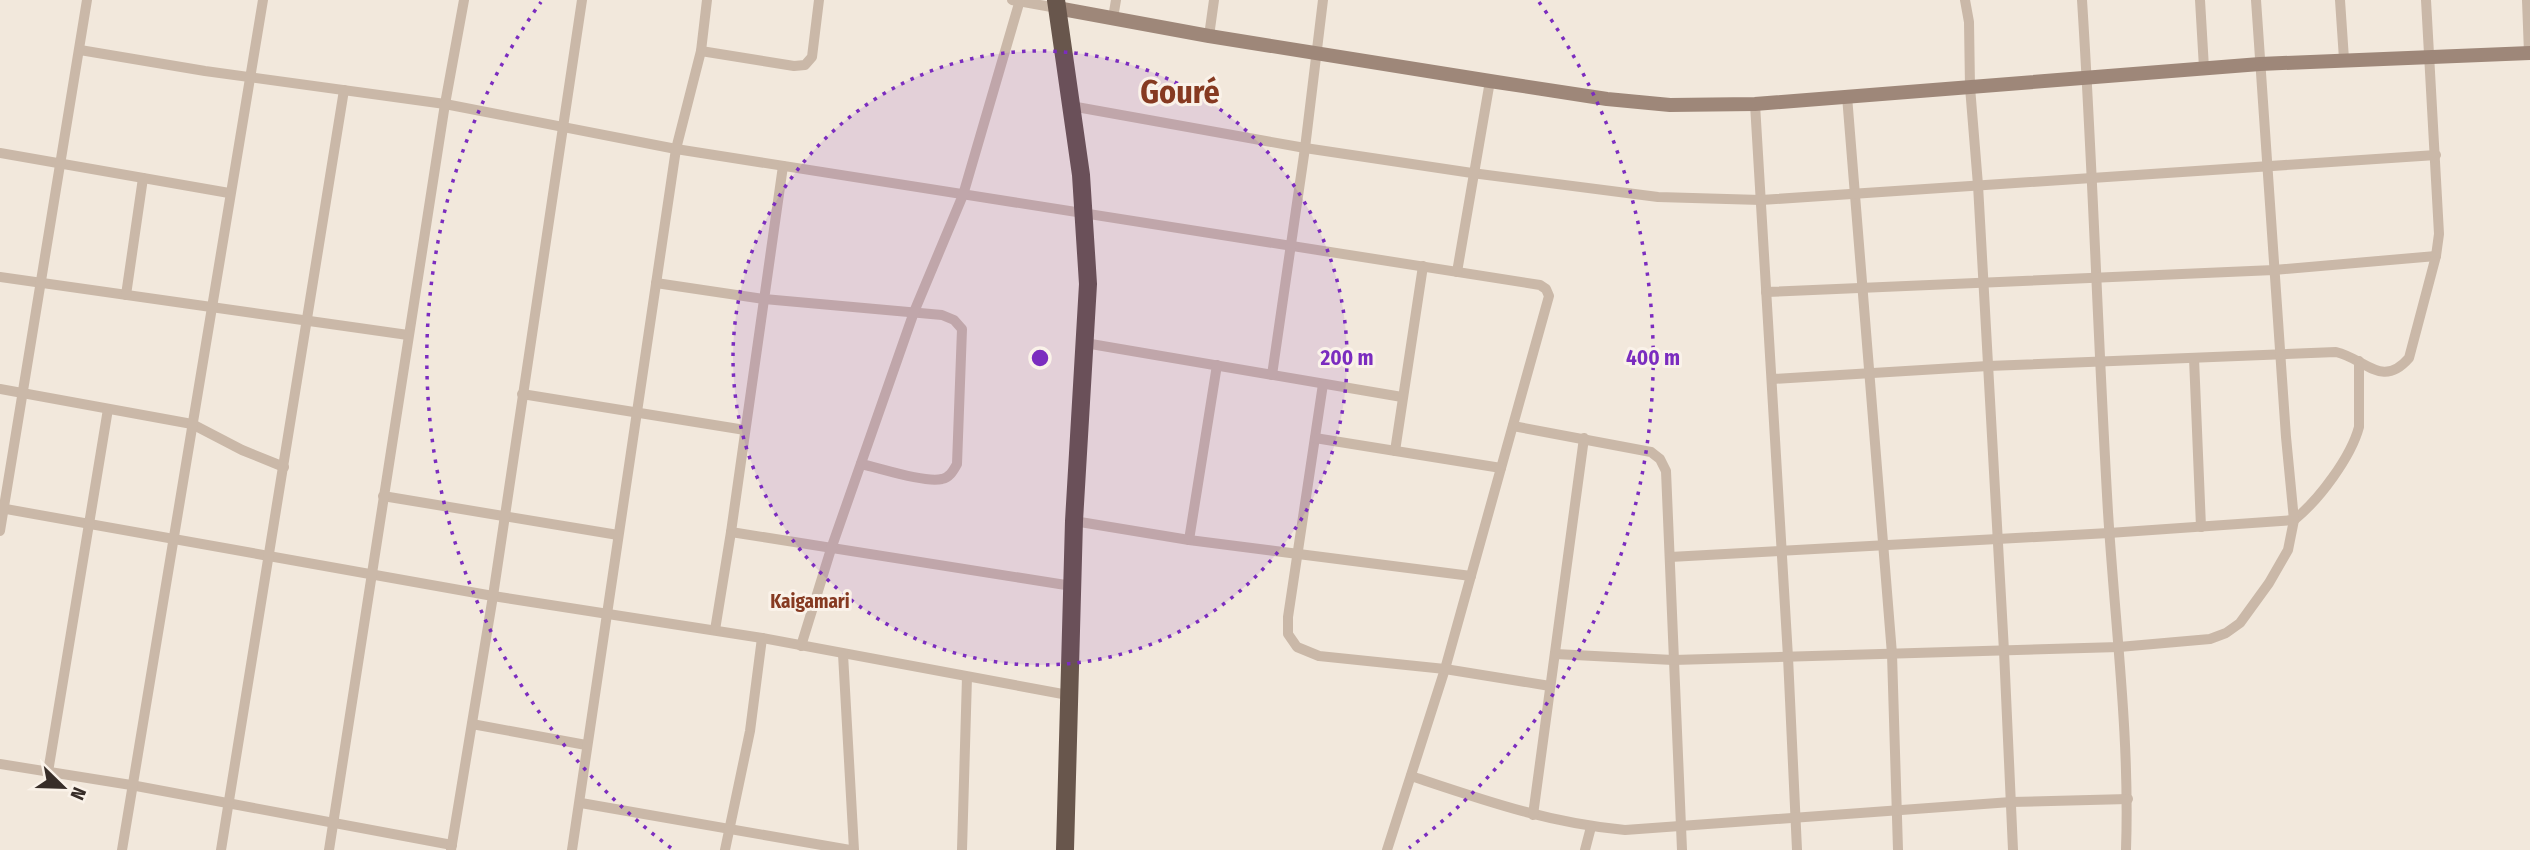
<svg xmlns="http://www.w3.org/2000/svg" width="2530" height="850" font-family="'Fira Sans Condensed',sans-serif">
<rect width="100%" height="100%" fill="#f2e8dc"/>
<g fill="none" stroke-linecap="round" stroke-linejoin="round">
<!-- minor -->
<g stroke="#cab8a8" stroke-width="10">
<polyline points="1012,0 1057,8"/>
<polyline points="1965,0 1969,22 1970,87 1978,185 2004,651 2013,850"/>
<path d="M2082 0C2093 171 2098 342 2108 512 2115 625 2130 737 2126 850"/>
<polyline points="2200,0 2204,68"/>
<polyline points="2340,0 2344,59"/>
<polyline points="2527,0 2529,53"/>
<polyline points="1113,18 1116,0"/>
<polyline points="1209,36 1214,0"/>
<polyline points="80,50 205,71 445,104 676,149 1540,285 1546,289 1549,296 1445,669 1387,850"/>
<polyline points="701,51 794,66 805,65 812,57 819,0"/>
<polyline points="1847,96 1892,654 1898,850"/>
<polyline points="1755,104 1788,657 1797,850"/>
<polyline points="1071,106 1305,148 1472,173 1658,197 1761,200 2436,155"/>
<polyline points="0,153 229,193"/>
<polyline points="1457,272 1490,81"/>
<polyline points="0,277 408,335"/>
<path d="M656 283 764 299 942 315 954 320 962 329 957 464C953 471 950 477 942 479 924 483 880 468 861 464"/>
<polyline points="1766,292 2274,270 2436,256"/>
<polyline points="126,295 143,178"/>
<polyline points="1085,343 1402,397"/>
<polyline points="2194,358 2201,527"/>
<polyline points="1272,375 1305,148 1323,0"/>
<path d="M1772 379 1988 366 2336 352C2366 359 2382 389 2409 358L2436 256 2439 234 2426 0"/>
<polyline points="1323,384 1288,617 1288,634 1297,647 1319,656 1445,669 1550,686"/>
<polyline points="0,389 192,424 242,450 284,467"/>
<polyline points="522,394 745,430"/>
<polyline points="1513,426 1651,452 1660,459 1666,471 1682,850"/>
<polyline points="1315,438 1501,468"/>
<polyline points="1395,451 1423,266"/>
<polyline points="383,496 618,535"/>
<polyline points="0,508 493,596 762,638 1068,695"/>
<polyline points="1074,521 1189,540 1471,576"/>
<polyline points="0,531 87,0"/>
<polyline points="731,532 1072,586"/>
<polyline points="1189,540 1217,365"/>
<path d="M1670 557 2109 533 2294 520C2319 500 2351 457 2359 427V361"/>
<polyline points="715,630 731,532 783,166"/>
<polyline points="801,646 831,549 914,312 963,195 1020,0"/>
<polyline points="843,654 854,850"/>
<polyline points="1555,654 1673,660 2119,647 2210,639 2226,633 2240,623 2269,583 2288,550 2294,520 2286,437 2256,0"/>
<polyline points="472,724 586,745"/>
<polyline points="0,764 131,785 452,845"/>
<polyline points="48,772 108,409"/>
<path d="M1411 776C1483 800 1548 823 1625 830L2011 802 2128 799"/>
<polyline points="581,803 850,850"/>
<polyline points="1533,815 1584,438"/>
<polyline points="122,850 263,0"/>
<polyline points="221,850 344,90"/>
<polyline points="329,850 445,104 464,0"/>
<polyline points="451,850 493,596 582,0"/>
<polyline points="572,850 676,149 701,51 707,0"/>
<polyline points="725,850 750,731 762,638"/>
<polyline points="962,850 967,677"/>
<polyline points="1585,850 1591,827"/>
</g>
<!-- secondary -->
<polyline stroke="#9e8779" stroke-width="14" points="1057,8 1209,36 1490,81 1607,99 1670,105 1755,104 2260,64 2530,53"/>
<!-- trunk -->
<polyline stroke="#68564c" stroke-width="18" points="1056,0 1081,175 1088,284 1074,521 1065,850"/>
</g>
<!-- distance rings -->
<circle cx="1040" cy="358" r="307" fill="#7b2cbf" fill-opacity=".12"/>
<g fill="none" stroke="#7b2cbf" stroke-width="3.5" stroke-dasharray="3.5 7">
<circle cx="1040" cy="358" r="307"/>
<path d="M671 848A613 613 0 0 1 541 2M1539 2A613 613 0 0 1 1409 848"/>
</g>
<g text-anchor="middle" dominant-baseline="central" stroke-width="6" stroke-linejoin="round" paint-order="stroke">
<!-- neighbourhood labels -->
<g font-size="19" font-weight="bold" fill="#863a21" stroke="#faf2e9">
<text x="810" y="601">Kaigamari</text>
</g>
<!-- town labels -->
<g font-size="32" font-weight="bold" fill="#863a21" stroke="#faf2e9">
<text x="1180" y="92">Gouré</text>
</g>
</g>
<circle cx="1040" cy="358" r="10" fill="#7b2cbf" stroke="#faf2e9" stroke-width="3.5"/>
<g font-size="21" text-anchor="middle" font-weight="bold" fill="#7b2cbf" stroke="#faf2e9" stroke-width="6" stroke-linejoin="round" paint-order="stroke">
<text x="1347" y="365">200 m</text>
<text x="1653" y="365">400 m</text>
</g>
<!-- north arrow -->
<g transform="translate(63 787) rotate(113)" stroke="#faf2e9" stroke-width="5" paint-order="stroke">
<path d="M0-5L12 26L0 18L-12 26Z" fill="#372d28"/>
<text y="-10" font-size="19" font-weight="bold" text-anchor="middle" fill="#372d28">N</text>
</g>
</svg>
